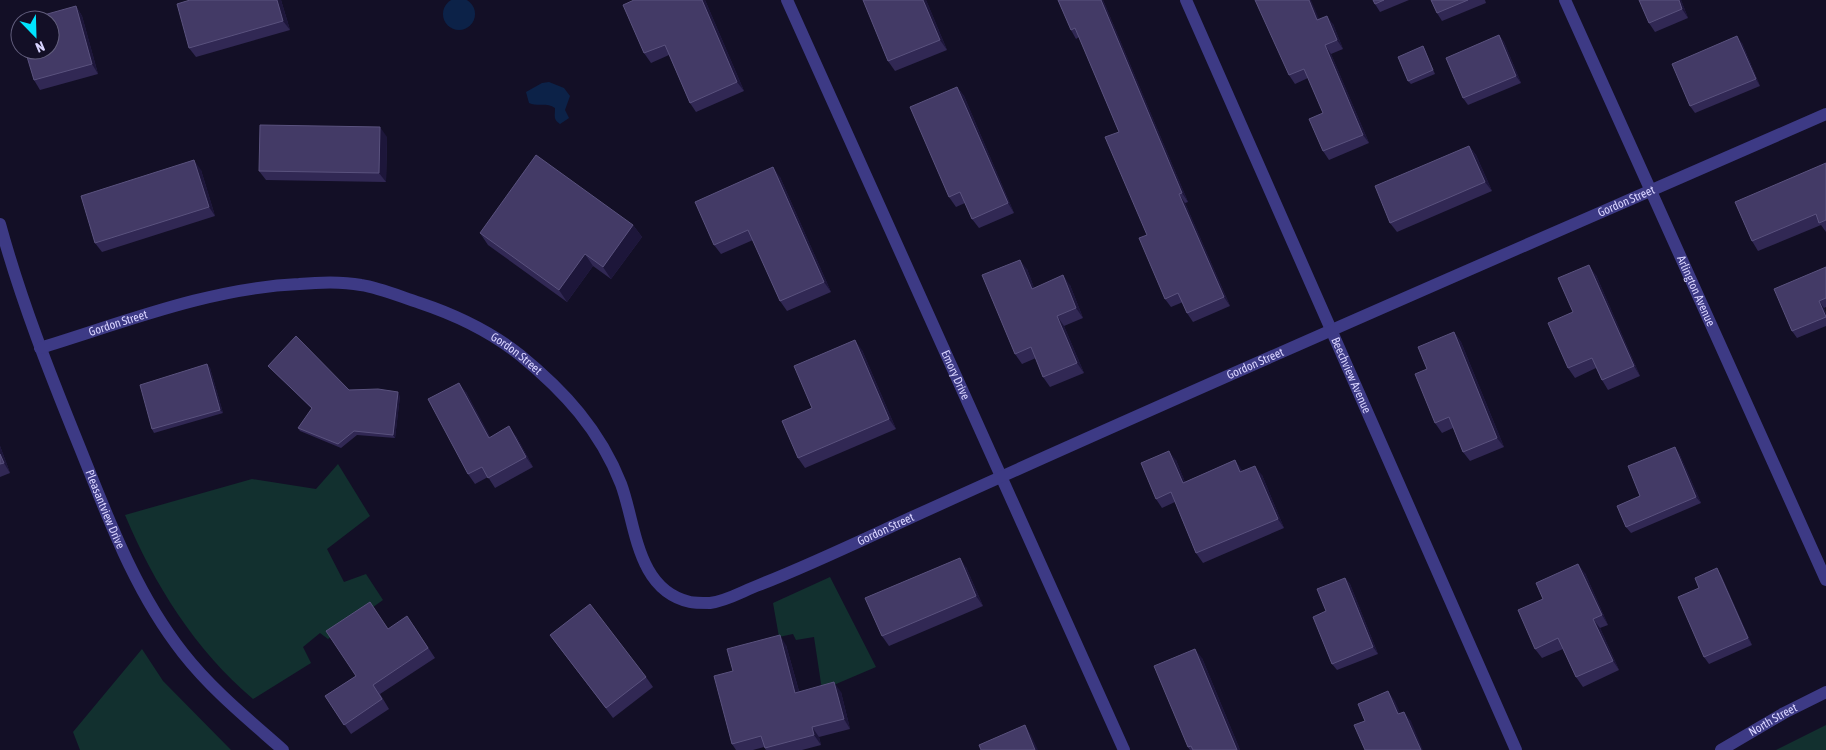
<svg xmlns="http://www.w3.org/2000/svg" width="1826" height="750" font-family="'Asap Condensed',sans-serif">
<rect width="100%" height="100%" fill="#130f26"/>
<!-- green -->
<g fill="#12302f">
<path d="M338 464 370 516 327 549 344 582 366 574 383 600 328 639 320 633 303 647 311 663 253 699C195 650 154 584 125 515L252 479 316 489Z"/>
<polygon points="830,577 876,667 822,690 814,637 796,640 793,634 779,637 773,603"/>
<polygon points="142,649 163,681 231,750 80,750 73,732"/>
<polygon points="1826,725 1826,750 1776,750"/>
</g>
<!-- water -->
<g fill="#0c2248">
<circle cx="459" cy="14" r="16"/>
<path d="M549 82 564 88 570 96 565 110 569 118 560 124C553 119 555 117 555 108 547 102 538 107 529 103L526 92 542 83Z"/>
</g>
<g fill="none" stroke-linecap="round" stroke-linejoin="round">
<!-- minor -->
<g stroke="#3d3a85" stroke-width="12">
<path id="s1" d="M787 0 1124 750"/>
<path id="s2" d="M1186 0 1516 750"/>
<path id="s3" d="M1565 0 1826 580"/>
<path id="s4" d="M0 224C21 301 50 374 80 448 109 520 135 592 183 653 212 690 248 719 283 750"/>
<path id="s5" d="M40 348C125 322 210 288 299 284 320 282 341 281 361 285 381 288 401 297 420 303 456 315 491 332 520 355 564 391 600 430 621 484 636 524 636 590 690 602 694 603 706 603 710 603 727 601 743 591 759 585 810 565 860 541 910 518 1213 380 1520 248 1826 114"/>
<path id="s6" d="M1721 750 1784 713 1826 692"/>
</g>
</g>
<!-- wall -->
<g fill="#312854">
<polygon points="281,0 290,30 196,57 189,48"/>
<polygon points="634,0 705,0 744,91 696,112 690,103 669,55 651,63 644,53"/>
<polygon points="926,0 947,50 895,71 888,61"/>
<polygon points="1058,0 1103,0 1188,202 1185,203 1230,306 1193,322 1187,313 1183,302 1171,307 1165,299 1119,132 1079,37 1076,39 1071,30"/>
<polygon points="1373,0 1409,0 1380,12 1375,4"/>
<polygon points="1431,0 1485,0 1486,3 1442,21 1437,13"/>
<polygon points="1681,0 1688,18 1655,32 1649,23"/>
<polygon points="76,6 82,16 98,74 40,90 34,80"/>
<polygon points="1319,19 1333,24 1343,49 1331,54 1369,143 1329,160 1323,151 1323,113 1308,78 1295,84 1289,75"/>
<polygon points="1499,35 1504,42 1521,83 1468,105 1463,98"/>
<polygon points="1742,43 1760,86 1695,113 1690,106"/>
<polygon points="1423,46 1425,50 1435,74 1411,84 1408,81"/>
<polygon points="957,87 964,96 1014,213 979,228 972,219 965,203 956,207 949,197"/>
<polygon points="387,137 386,182 266,180 259,171"/>
<polygon points="1469,146 1476,155 1492,191 1397,232 1390,223"/>
<polygon points="1826,163 1826,232 1821,225 1758,251 1752,241"/>
<polygon points="201,170 215,216 102,252 95,243"/>
<polygon points="780,177 831,292 787,311 780,301 753,240 721,254 714,245"/>
<polygon points="633,225 642,237 611,279 593,266 567,302 488,245 480,233"/>
<polygon points="1826,267 1826,307 1824,308 1826,313 1826,326 1797,338 1792,331"/>
<polygon points="1027,269 1034,288 1070,285 1083,318 1064,326 1084,373 1050,387 1043,377 1036,358 1022,364 1015,354"/>
<polygon points="1596,275 1640,376 1608,390 1602,380 1596,368 1575,378 1568,368 1573,312"/>
<polygon points="1454,332 1461,342 1504,447 1470,461 1463,452 1453,428 1442,433 1435,423 1427,369"/>
<polygon points="862,350 896,429 805,468 798,458 812,408"/>
<polygon points="207,364 210,368 223,413 154,433 152,429"/>
<polygon points="268,366 349,390 400,396 395,438 357,435 341,448 300,431 298,428 312,409 271,369"/>
<polygon points="466,392 490,437 516,436 533,467 495,488 488,477 475,484 468,474"/>
<polygon points="0,446 10,473 0,477"/>
<polygon points="1679,453 1701,503 1631,533 1626,527 1640,496"/>
<polygon points="1176,460 1185,482 1235,460 1242,471 1262,475 1284,528 1203,563 1196,553 1175,502 1162,508 1156,499"/>
<polygon points="966,567 983,606 889,646 882,636"/>
<polygon points="1585,573 1608,625 1600,628 1619,670 1583,687 1576,677 1563,649 1542,658 1535,649 1543,599"/>
<polygon points="1721,575 1752,645 1709,664 1704,657 1699,588"/>
<polygon points="1345,578 1350,584 1378,654 1337,670 1332,664 1326,611"/>
<polygon points="414,626 435,658 380,694 389,709 351,734 325,696 356,676 388,629"/>
<polygon points="550,635 646,677 653,687 613,718"/>
<polygon points="786,645 799,691 841,692 850,729 819,737 821,745 802,750 766,750 764,747 753,750 736,750 732,744 733,671"/>
<polygon points="1202,658 1240,750 1190,750 1188,747"/>
</g>
<!-- shaded-wall -->
<g fill="#1d163a">
<polygon points="277,0 281,0 290,30 283,21"/>
<polygon points="702,0 705,0 744,91 737,82"/>
<polygon points="923,0 926,0 947,50 940,40"/>
<polygon points="1101,0 1103,0 1188,202 1182,193"/>
<polygon points="1309,0 1311,0 1323,28 1317,20"/>
<polygon points="1679,0 1681,0 1688,18 1682,9"/>
<polygon points="76,6 82,16 98,74 92,64"/>
<polygon points="1327,16 1333,24 1343,49 1337,40"/>
<polygon points="1499,35 1504,42 1521,83 1516,76"/>
<polygon points="1737,36 1742,43 1760,86 1756,79"/>
<polygon points="1325,45 1331,54 1369,143 1363,135"/>
<polygon points="957,87 964,96 1014,213 1008,203"/>
<polygon points="380,127 387,137 386,182 379,173"/>
<polygon points="1469,146 1476,155 1492,191 1485,182"/>
<polygon points="194,160 201,170 215,216 209,207"/>
<polygon points="773,167 780,177 831,292 824,282"/>
<polygon points="1179,194 1185,203 1230,306 1224,297"/>
<polygon points="633,225 642,237 611,279 603,267"/>
<polygon points="585,254 593,266 567,302 559,290"/>
<polygon points="1020,260 1027,269 1038,298 1032,289"/>
<polygon points="1589,265 1596,275 1640,376 1634,366"/>
<polygon points="1063,275 1070,285 1083,318 1076,308"/>
<polygon points="1819,301 1824,308 1826,313 1826,318"/>
<polygon points="1057,316 1064,326 1084,373 1077,363"/>
<polygon points="1454,332 1461,342 1504,447 1497,438"/>
<polygon points="855,340 862,350 896,429 889,419"/>
<polygon points="207,364 210,368 223,413 220,410"/>
<polygon points="459,383 466,392 496,447 489,438"/>
<polygon points="398,392 400,396 395,438 393,435"/>
<polygon points="509,426 516,436 533,467 526,457"/>
<polygon points="0,446 10,473 4,463 0,454"/>
<polygon points="1675,447 1679,453 1701,503 1696,497"/>
<polygon points="1169,451 1176,460 1189,492 1183,483"/>
<polygon points="1235,460 1242,470 1247,481 1240,472"/>
<polygon points="1255,466 1262,475 1284,528 1278,519"/>
<polygon points="960,558 966,567 983,606 976,596"/>
<polygon points="1578,564 1585,573 1608,625 1602,615"/>
<polygon points="1717,568 1721,575 1752,645 1748,638"/>
<polygon points="1345,578 1350,584 1378,654 1373,647"/>
<polygon points="1593,619 1600,628 1619,670 1613,661"/>
<polygon points="780,635 786,645 802,702 795,693"/>
<polygon points="1195,649 1202,658 1240,750 1237,750"/>
<polygon points="834,682 841,692 850,729 844,719"/>
<polygon points="1388,691 1395,701 1405,724 1398,714"/>
<polygon points="1404,712 1411,721 1423,750 1421,750"/>
<polygon points="1025,725 1031,735 1038,750 1035,750"/>
<polygon points="812,727 819,737 821,745 814,735"/>
</g>
<!-- building -->
<g fill="#433a66" stroke="#5a527e">
<polygon points="190,0 277,0 283,21 189,48 177,4"/>
<polygon points="634,0 702,0 737,82 690,103 665,45 644,53 623,5"/>
<polygon points="863,0 923,0 940,40 888,61"/>
<polygon points="1058,0 1101,0 1182,193 1179,194 1224,297 1187,313 1178,293 1165,299 1139,238 1147,235 1105,137 1119,132 1075,28 1071,30"/>
<polygon points="1255,0 1309,0 1317,20 1327,16 1337,40 1325,45 1363,135 1323,151 1309,119 1323,113 1304,69 1289,75"/>
<polygon points="1373,0 1384,0 1375,4"/>
<polygon points="1431,0 1468,0 1437,13"/>
<polygon points="1639,0 1679,0 1682,9 1649,23"/>
<polygon points="76,6 92,64 34,80 25,50 50,50 50,20 26,20"/>
<polygon points="18,22 20,22 20,31"/>
<polygon points="1499,35 1516,76 1463,98 1446,58"/>
<polygon points="1737,36 1756,79 1690,106 1672,64"/>
<polygon points="1423,46 1433,70 1408,81 1398,57"/>
<polygon points="957,87 1008,203 972,219 960,192 949,197 910,107"/>
<polygon points="260,125 380,127 379,173 259,171"/>
<polygon points="1469,146 1485,182 1390,223 1375,186"/>
<polygon points="536,155 633,225 603,267 585,254 559,290 480,233"/>
<polygon points="194,160 209,207 95,243 81,196"/>
<polygon points="1826,163 1826,220 1819,223 1816,214 1752,241 1735,202"/>
<polygon points="773,167 824,282 780,301 748,230 714,245 695,202"/>
<polygon points="1020,260 1032,289 1063,275 1076,308 1057,316 1077,363 1043,377 1031,347 1015,354 982,275"/>
<polygon points="1589,265 1634,366 1602,380 1592,358 1568,368 1548,323 1573,312 1558,278"/>
<polygon points="1826,267 1826,298 1819,301 1826,317 1792,331 1774,289"/>
<polygon points="1454,332 1497,438 1463,452 1449,417 1435,423 1415,374 1427,369 1418,347"/>
<polygon points="296,336 349,390 378,389 398,392 393,435 354,431 338,444 298,428 312,408 268,366"/>
<polygon points="855,340 889,419 798,458 782,421 812,408 794,366"/>
<polygon points="207,364 220,410 152,429 140,385"/>
<polygon points="459,383 489,438 509,426 526,457 488,478 482,467 468,474 428,399"/>
<polygon points="1675,447 1696,497 1626,527 1617,506 1640,496 1628,466"/>
<polygon points="1169,451 1183,483 1235,460 1240,472 1255,466 1278,519 1196,553 1171,492 1156,499 1141,463"/>
<polygon points="0,454 4,463 0,464"/>
<polygon points="960,558 976,596 882,636 865,598"/>
<polygon points="1578,564 1602,615 1593,619 1613,661 1576,677 1558,638 1535,649 1518,610 1543,599 1536,583"/>
<polygon points="1717,568 1748,638 1704,657 1678,597 1699,588 1695,578"/>
<polygon points="1345,578 1373,647 1332,664 1313,617 1326,611 1317,589"/>
<polygon points="370,602 388,629 407,616 428,648 373,685 382,699 344,725 325,696 356,676 326,631"/>
<polygon points="590,604 646,677 606,708 550,635"/>
<polygon points="780,635 795,693 834,682 844,719 812,727 814,735 765,748 761,736 732,744 714,676 733,671 727,649"/>
<polygon points="1195,649 1237,750 1193,750 1191,746 1188,747 1154,666"/>
<polygon points="1388,691 1398,714 1404,712 1421,750 1365,750 1354,725 1365,721 1358,704"/>
<polygon points="1025,725 1035,750 981,750 979,745"/>
</g>
<g text-anchor="middle" dominant-baseline="central" stroke-width="5" stroke-linejoin="round" paint-order="stroke">
<!-- street labels -->
<g font-size="12" fill="#d9d4ff" stroke="#130f26">
<text stroke="none"><textPath href="#s5" startOffset="1836">Gordon Street</textPath></text>
<text stroke="none"><textPath href="#s3" startOffset="319">Arlington Avenue</textPath></text>
<text stroke="none"><textPath href="#s5" startOffset="82">Gordon Street</textPath></text>
<text stroke="none"><textPath href="#s5" startOffset="501">Gordon Street</textPath></text>
<text stroke="none"><textPath href="#s5" startOffset="1431">Gordon Street</textPath></text>
<text stroke="none"><textPath href="#s1" startOffset="411">Emory Drive</textPath></text>
<text stroke="none"><textPath href="#s2" startOffset="410">Beechview Avenue</textPath></text>
<text stroke="none"><textPath href="#s4" startOffset="304">Pleasantview Drive</textPath></text>
<text stroke="none"><textPath href="#s5" startOffset="1026">Gordon Street</textPath></text>
<text stroke="none"><textPath href="#s6" startOffset="60">North Street</textPath></text>
</g>
</g>
<!-- north arrow -->
<g transform="translate(35 35) rotate(157)"><circle r="24" fill="#130f26" stroke="#625e7d"/>
<path d="M0-4L9 19L0 12L-9 19Z" fill="#00e5ff"/>
<text y="-8" font-size="14" font-weight="bold" text-anchor="middle" fill="#d9d4ff">N</text>
</g>
</svg>
